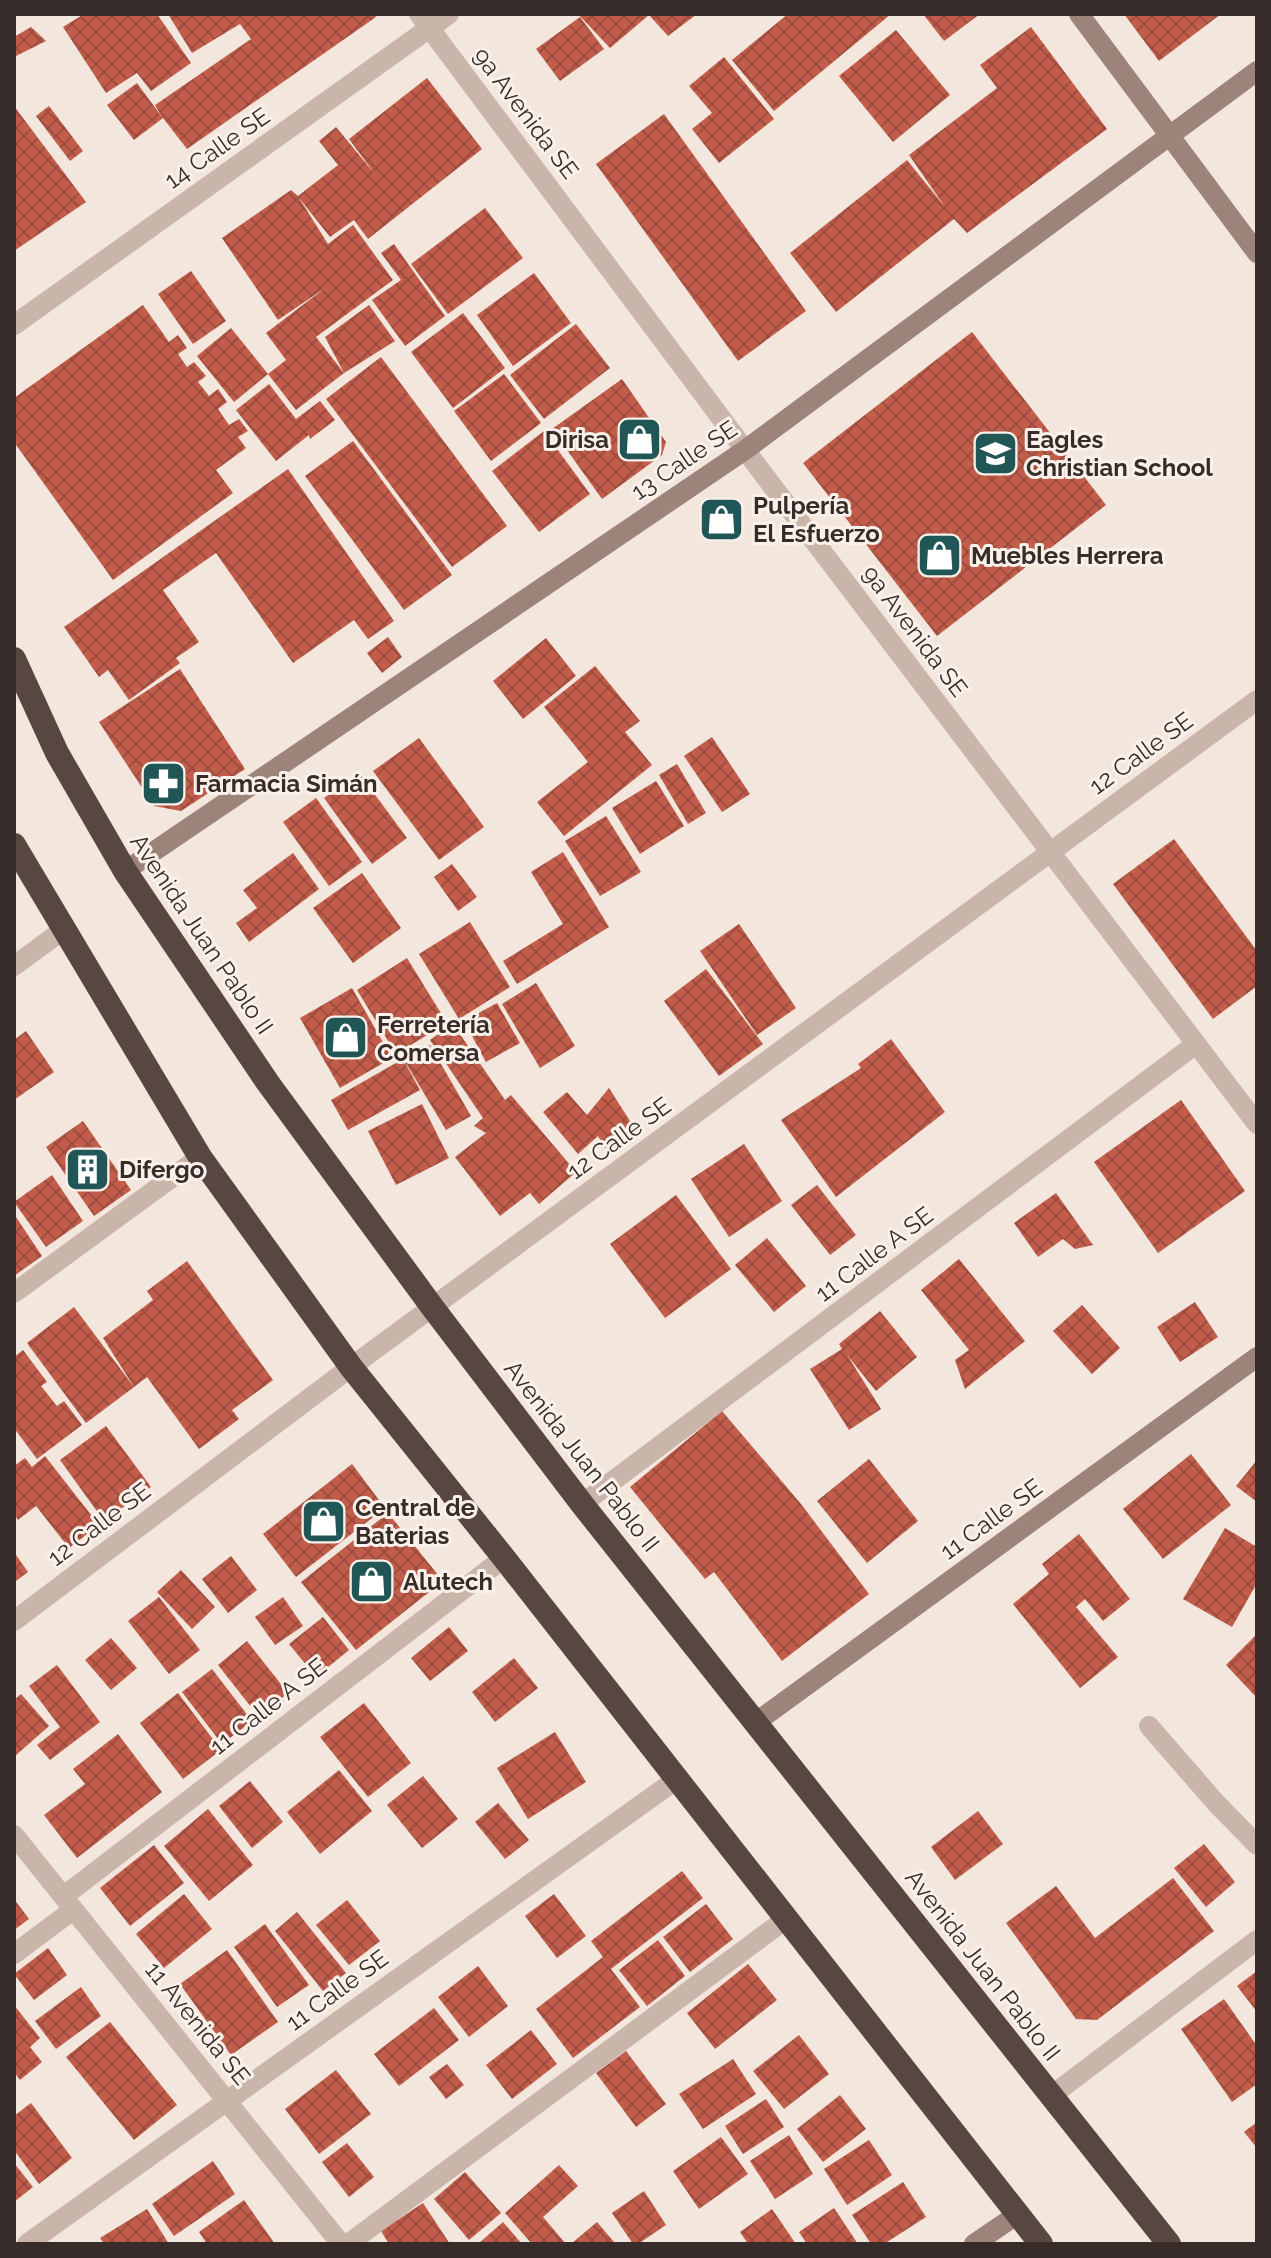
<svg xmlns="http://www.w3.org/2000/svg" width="1271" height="2258" font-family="Raleway,sans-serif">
<defs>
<pattern id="building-cross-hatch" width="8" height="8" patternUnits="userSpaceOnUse" patternTransform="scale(2)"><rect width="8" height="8" fill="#c25d4b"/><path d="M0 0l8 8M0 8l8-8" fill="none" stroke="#9e4d3e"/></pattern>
</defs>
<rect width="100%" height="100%" fill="#f2e6dd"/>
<!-- building -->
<g fill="url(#building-cross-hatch)">
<polygon points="84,14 157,14 191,63 151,91 137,73 106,93 63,27"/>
<polygon points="168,14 374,14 376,17 187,149 163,118 134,140 107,105 137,83 162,117 155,105 251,39 240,24 192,53"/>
<polygon points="578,14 697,14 668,36 649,15 610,48"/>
<polygon points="788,14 891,14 774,111 732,60"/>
<polygon points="923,14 980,14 944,41"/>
<polygon points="1124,14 1221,14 1159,61"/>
<polygon points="580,17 604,49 560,81 536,49"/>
<polygon points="31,27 46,41 14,57 14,37"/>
<polygon points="1031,27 1107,129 967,233 954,219 836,312 790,253 907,160 945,207 909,155 997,88 980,65"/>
<polygon points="896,30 950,95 893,142 839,76"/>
<polygon points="724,57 774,119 719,163 692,129 712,113 689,86"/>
<polygon points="427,78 482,149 368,239 354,220 330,237 299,198 328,244 353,225 393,280 316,337 344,373 325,337 369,305 395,341 344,373 296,410 268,374 286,360 266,333 325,288 278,320 222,238 291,190 298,196 338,165 319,141 336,127 375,174 349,139"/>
<polygon points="14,106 86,202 14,251"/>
<polygon points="49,106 83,151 70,161 36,116"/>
<polygon points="664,114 806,311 738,361 596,164"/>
<polygon points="485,208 523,258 448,314 411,264"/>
<polygon points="394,244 445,316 405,346 372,300 401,280 381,253"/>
<polygon points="191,271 226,321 193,344 158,294"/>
<polygon points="534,273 571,323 513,366 477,315"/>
<polygon points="143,305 169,342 178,335 187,348 178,354 187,367 194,362 206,376 198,382 209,396 218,389 227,402 218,409 229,425 239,419 248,431 238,437 246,448 216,470 233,493 113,580 14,442 14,398"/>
<polygon points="463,313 505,368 453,408 411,352"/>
<polygon points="576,324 610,368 544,419 510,375"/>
<polygon points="231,328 268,374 234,402 197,356"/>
<polygon points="972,332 1106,505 937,636 803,463"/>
<polygon points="381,357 507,526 452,567 326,399"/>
<polygon points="504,374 541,423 491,461 454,411"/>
<polygon points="622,379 666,442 662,455 602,499 552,429"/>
<polygon points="269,384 296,419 320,401 335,420 310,439 309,435 276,461 236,410"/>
<polygon points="544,431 590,494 539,532 492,471"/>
<polygon points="353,441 452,575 404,610 305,476"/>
<polygon points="288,469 394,621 368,639 354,620 293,663 216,553 163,590 199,642 176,658 180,663 129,700 108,670 99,677 64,627"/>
<polygon points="715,507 731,509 740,523 718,538 703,515"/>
<polygon points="388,637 402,657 382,673 367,653"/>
<polygon points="546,638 576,676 523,719 493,681"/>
<polygon points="595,666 640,721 625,732 652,765 564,836 537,802 588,762 544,707"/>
<polygon points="180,669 245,769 181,811 154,806 99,722"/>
<polygon points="712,737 750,794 722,812 684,756"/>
<polygon points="419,738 484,827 439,860 373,771"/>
<polygon points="677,764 706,813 688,824 659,775"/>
<polygon points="359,773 407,838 372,864 324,798"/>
<polygon points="656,781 684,826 640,854 612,808"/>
<polygon points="316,798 362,862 329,886 283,822"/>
<polygon points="606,816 641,872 600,896 565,841"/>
<polygon points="1174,839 1257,951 1257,986 1213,1019 1113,884"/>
<polygon points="563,852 609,927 517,984 503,961 563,924 531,872"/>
<polygon points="293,853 319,889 249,942 236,923 257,908 243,890"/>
<polygon points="452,864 477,897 458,911 434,877"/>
<polygon points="362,873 401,928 353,963 313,908"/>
<polygon points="470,922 510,987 459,1019 419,954"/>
<polygon points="739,924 796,1008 757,1035 700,951"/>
<polygon points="407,958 447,1023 396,1054 357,990"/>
<polygon points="706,969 763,1044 719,1076 664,1001"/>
<polygon points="536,983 575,1046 540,1068 502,1004"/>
<polygon points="352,988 392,1058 340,1088 300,1018"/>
<polygon points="497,1003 520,1043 486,1062 464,1021"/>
<polygon points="453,1024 505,1100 511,1095 576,1172 539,1204 530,1193 500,1216 455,1157 486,1133 474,1126 483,1118 430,1040"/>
<polygon points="26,1031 54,1072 14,1100 14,1040"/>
<polygon points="891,1039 945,1112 836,1197 781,1120 861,1068 858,1064"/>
<polygon points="430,1045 471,1116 446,1130 404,1060"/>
<polygon points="403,1059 420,1090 348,1130 331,1100"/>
<polygon points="609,1088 635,1129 605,1148 598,1136 578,1154 543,1112 567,1092 587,1115"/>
<polygon points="1181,1100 1245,1191 1158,1253 1094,1162"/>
<polygon points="422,1104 449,1158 396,1185 368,1131"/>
<polygon points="83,1121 131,1190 94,1216 46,1147"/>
<polygon points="744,1144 782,1201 729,1237 691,1179"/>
<polygon points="52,1175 83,1221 46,1247 14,1202"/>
<polygon points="817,1185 856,1235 830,1255 791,1205"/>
<polygon points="1056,1193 1093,1245 1075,1249 1063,1239 1038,1257 1014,1223"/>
<polygon points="676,1195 731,1269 665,1318 610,1244"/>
<polygon points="14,1214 42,1256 14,1276"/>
<polygon points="767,1238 806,1286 774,1312 735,1265"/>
<polygon points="959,1259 1025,1341 965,1389 955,1360 969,1350 921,1290"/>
<polygon points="187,1261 273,1380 232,1410 239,1419 199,1449 147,1377 134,1387 103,1338 153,1300 147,1291"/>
<polygon points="1195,1302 1218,1337 1180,1362 1157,1327"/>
<polygon points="1082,1305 1120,1348 1092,1374 1053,1331"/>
<polygon points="74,1307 134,1387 86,1423 27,1343"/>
<polygon points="880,1311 917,1357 876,1391 847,1355 881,1409 849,1430 810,1369 842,1349 839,1344"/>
<polygon points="23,1350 47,1382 41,1386 57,1406 64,1401 82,1425 37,1459 14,1428 14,1357"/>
<polygon points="722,1411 801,1504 869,1594 782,1661 714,1572 705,1579 630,1487"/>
<polygon points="106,1426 151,1487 104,1521 60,1460"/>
<polygon points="1191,1454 1231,1505 1163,1559 1123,1509"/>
<polygon points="45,1456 99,1525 69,1548 36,1506 18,1520 14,1514 14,1466 25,1458 32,1467"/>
<polygon points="869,1459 918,1521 867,1563 817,1501"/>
<polygon points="1257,1460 1257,1502 1236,1486"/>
<polygon points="352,1464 385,1508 296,1577 263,1534"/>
<polygon points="388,1513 443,1581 356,1650 301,1582"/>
<polygon points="1225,1528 1257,1547 1257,1583 1232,1627 1183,1599"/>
<polygon points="1079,1534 1130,1599 1103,1621 1085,1599 1076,1607 1118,1657 1080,1688 1013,1604 1049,1574 1042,1564"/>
<polygon points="16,1555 28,1572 16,1581 14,1578 14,1557"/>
<polygon points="231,1556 257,1590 228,1613 202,1579"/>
<polygon points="181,1570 215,1607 192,1629 157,1592"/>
<polygon points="159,1597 200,1650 169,1674 128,1621"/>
<polygon points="283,1597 303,1626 275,1645 255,1617"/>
<polygon points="323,1617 349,1650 316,1677 289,1644"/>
<polygon points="449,1627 468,1651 430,1681 411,1658"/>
<polygon points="1257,1634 1257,1698 1226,1665"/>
<polygon points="111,1638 137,1668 111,1690 85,1660"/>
<polygon points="247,1641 288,1693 259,1717 218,1665"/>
<polygon points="514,1658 538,1688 495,1722 472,1692"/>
<polygon points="57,1665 100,1722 50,1760 37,1745 60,1727 29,1686"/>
<polygon points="212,1669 252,1721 222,1744 182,1692"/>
<polygon points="178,1693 221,1750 183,1779 140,1723"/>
<polygon points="21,1694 49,1726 14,1757 14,1700"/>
<polygon points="364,1703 411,1763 368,1797 320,1737"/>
<polygon points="555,1732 586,1782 528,1819 497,1768"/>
<polygon points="118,1734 162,1792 77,1858 44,1815 85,1784 73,1769"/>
<polygon points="339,1770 372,1811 320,1854 287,1812"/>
<polygon points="423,1776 458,1819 422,1848 387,1805"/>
<polygon points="250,1781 283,1822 252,1848 219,1806"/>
<polygon points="498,1803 529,1840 505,1859 475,1822"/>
<polygon points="208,1809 253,1865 209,1901 164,1846"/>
<polygon points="978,1811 1003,1844 955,1880 931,1847"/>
<polygon points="1204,1844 1235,1882 1206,1907 1174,1868"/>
<polygon points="154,1845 184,1883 130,1926 100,1888"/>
<polygon points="682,1871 703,1898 611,1969 640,2007 573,2058 536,2009 603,1957 591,1941"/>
<polygon points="1173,1878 1214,1931 1097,2020 1076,2019 1006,1923 1056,1886 1095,1938"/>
<polygon points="184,1894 212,1929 164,1968 136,1934"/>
<polygon points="554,1894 586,1936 557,1958 525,1916"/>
<polygon points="14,1899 29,1919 14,1930"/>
<polygon points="347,1900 380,1941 349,1965 316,1925"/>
<polygon points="706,1904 733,1939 690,1972 663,1937"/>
<polygon points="297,1912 346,1973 323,1991 275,1931"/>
<polygon points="265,1924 309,1985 277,2007 234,1947"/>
<polygon points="658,1940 685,1976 647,2006 619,1970"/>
<polygon points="48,1948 67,1975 34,2000 14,1974"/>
<polygon points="227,1950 278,2022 231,2055 180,1984"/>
<polygon points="748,1964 777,2000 715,2049 687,2013"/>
<polygon points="478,1966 508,2006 469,2037 438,1997"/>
<polygon points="1257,1971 1257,2012 1237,1986"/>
<polygon points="81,1987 101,2016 56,2049 35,2021"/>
<polygon points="1224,1999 1257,2046 1257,2084 1232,2102 1181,2029"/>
<polygon points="14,2005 40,2038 30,2047 42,2062 20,2080 14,2072"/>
<polygon points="434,2008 459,2040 399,2086 374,2054"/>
<polygon points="110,2022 177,2105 134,2140 66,2057"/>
<polygon points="531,2030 557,2064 512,2099 486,2065"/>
<polygon points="799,2035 829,2074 784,2109 753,2071"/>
<polygon points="626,2051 666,2104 636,2127 596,2073"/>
<polygon points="733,2059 756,2094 703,2129 679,2094"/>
<polygon points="447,2064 464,2085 446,2099 429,2077"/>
<polygon points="336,2070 371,2114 319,2154 285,2109"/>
<polygon points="840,2095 866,2129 823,2162 797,2129"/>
<polygon points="766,2099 784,2127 743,2154 725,2126"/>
<polygon points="31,2103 72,2158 39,2184 14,2150 14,2116"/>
<polygon points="1257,2122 1257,2148 1244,2132"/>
<polygon points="789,2135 813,2174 775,2199 750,2161"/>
<polygon points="721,2137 748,2174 699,2209 673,2171"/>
<polygon points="869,2140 892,2175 847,2205 824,2169"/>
<polygon points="347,2143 374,2177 349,2197 322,2162"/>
<polygon points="213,2161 235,2194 174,2236 152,2204"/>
<polygon points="14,2163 33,2187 14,2202"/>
<polygon points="559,2165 578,2186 543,2217 566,2244 532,2244 505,2213"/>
<polygon points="465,2172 501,2213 469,2240 434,2199"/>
<polygon points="903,2182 926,2217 884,2244 871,2244 852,2215"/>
<polygon points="644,2191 666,2225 638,2244 633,2244 612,2213"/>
<polygon points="244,2200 275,2244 207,2244 199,2232"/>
<polygon points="423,2203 450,2244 389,2244 381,2231"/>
<polygon points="834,2208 858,2244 807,2244 799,2232"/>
<polygon points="147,2209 169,2244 104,2244 100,2238"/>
<polygon points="772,2209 796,2244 748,2244 740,2232"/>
<polygon points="503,2222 522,2244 478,2244"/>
<polygon points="597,2222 614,2242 611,2244 571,2244"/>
</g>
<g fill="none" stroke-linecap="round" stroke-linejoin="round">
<!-- lane -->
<g stroke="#c9b5a9" stroke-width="20">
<polyline points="14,1293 200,1157"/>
<polyline points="1149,1726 1216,1803 1257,1845"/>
<polyline points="64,1896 504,1558"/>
<polyline points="14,1954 73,1910"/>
</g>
<!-- street -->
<g stroke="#c9b5a9" stroke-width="20">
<polyline points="419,14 745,450 1257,1124"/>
<polyline points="14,325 449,14"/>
<polyline points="14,966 63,930"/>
<polyline points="582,1504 1196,1044"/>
<polyline points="14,1621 351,1367 1257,700"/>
<polyline points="14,1835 341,2244"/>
<polyline points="1051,2096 1257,1940"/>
<polyline points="27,2244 677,1779"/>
<polyline points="348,2244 786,1919"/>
</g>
<!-- secondary -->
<g stroke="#9d847b" stroke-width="20">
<polyline points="1079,14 1257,253"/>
<polyline points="125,871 745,450 1257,71"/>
<polyline points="755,1723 1257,1357"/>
<polyline points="974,2244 1018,2214"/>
</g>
<!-- highway -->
<g stroke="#584640" stroke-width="24">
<polyline points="14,659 57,753 125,871 268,1083 433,1308 582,1504 1169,2244"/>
<polyline points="14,845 200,1157 351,1367 504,1558 1041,2244"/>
</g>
</g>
<!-- icons -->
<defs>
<symbol id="shop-square" viewBox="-11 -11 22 22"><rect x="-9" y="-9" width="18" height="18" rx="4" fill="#205756" stroke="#f9f1ea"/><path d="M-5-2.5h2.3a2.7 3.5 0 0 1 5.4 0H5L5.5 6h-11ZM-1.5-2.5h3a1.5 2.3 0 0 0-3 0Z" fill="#fff"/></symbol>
<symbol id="school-square" viewBox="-11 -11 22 22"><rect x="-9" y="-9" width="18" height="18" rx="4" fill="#205756" stroke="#f9f1ea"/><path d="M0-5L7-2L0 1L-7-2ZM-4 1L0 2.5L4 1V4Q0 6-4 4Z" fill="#fff"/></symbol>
<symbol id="pharmacy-square" viewBox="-11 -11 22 22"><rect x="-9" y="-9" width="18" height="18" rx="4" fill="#205756" stroke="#f9f1ea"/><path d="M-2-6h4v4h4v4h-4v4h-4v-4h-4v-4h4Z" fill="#fff"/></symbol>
<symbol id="building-square" viewBox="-11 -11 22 22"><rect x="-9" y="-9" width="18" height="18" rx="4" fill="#205756" stroke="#f9f1ea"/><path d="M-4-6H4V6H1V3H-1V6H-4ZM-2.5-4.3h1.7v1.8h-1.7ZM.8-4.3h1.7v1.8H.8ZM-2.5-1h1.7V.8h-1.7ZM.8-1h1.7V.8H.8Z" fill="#fff"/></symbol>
</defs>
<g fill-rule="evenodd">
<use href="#shop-square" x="614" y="414" width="51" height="51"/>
<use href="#school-square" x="970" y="428" width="51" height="51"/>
<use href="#shop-square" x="696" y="494" width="51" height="51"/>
<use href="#shop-square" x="914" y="530" width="51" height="51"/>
<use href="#pharmacy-square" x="138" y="758" width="51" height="51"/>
<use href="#shop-square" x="320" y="1012" width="51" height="51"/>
<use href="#building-square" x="62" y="1144" width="51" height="51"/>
<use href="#shop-square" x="298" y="1496" width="51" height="51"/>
<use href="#shop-square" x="346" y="1556" width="51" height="51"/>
</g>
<g text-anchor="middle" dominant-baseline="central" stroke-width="6" stroke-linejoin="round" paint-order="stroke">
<!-- street labels -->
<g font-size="24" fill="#372c29" stroke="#f9f1ea">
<text transform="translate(526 113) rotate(53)">9a Avenida SE</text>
<text transform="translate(217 148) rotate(-35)">14 Calle SE</text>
<text transform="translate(684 460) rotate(-34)">13 Calle SE</text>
<text transform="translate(915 631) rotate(53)">9a Avenida SE</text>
<text transform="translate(1141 753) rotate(-36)">12 Calle SE</text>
<text transform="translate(202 934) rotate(56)">Avenida Juan Pablo II</text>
<text transform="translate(619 1138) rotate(-36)">12 Calle SE</text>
<text transform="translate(874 1254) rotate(-37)">11 Calle A SE</text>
<text transform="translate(582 1456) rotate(52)">Avenida Juan Pablo II</text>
<text transform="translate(991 1519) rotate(-36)">11 Calle SE</text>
<text transform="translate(99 1524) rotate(-37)">12 Calle SE</text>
<text transform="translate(268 1706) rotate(-38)">11 Calle A SE</text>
<text transform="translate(983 1965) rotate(52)">Avenida Juan Pablo II</text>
<text transform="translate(337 1990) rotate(-36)">11 Calle SE</text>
<text transform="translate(198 2023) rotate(51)">11 Avenida SE</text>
</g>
<!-- poi labels -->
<g font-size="24" font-weight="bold" fill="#372c29" stroke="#f9f1ea" text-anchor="start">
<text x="609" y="439" text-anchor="end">Dirisa</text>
<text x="1026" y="439">Eagles<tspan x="1026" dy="28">Christian School</tspan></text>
<text x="753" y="505">Pulpería<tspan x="753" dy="28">El Esfuerzo</tspan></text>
<text x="971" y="555">Muebles Herrera</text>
<text x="195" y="783">Farmacia Simán</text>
<text x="377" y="1024">Ferretería<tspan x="377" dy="28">Comersa</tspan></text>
<text x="119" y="1169">Difergo</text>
<text x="355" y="1507">Central de<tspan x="355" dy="28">Baterias</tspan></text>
<text x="403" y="1581">Alutech</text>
</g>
</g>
<!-- border -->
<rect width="1271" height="2258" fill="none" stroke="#372c29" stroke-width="32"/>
</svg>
